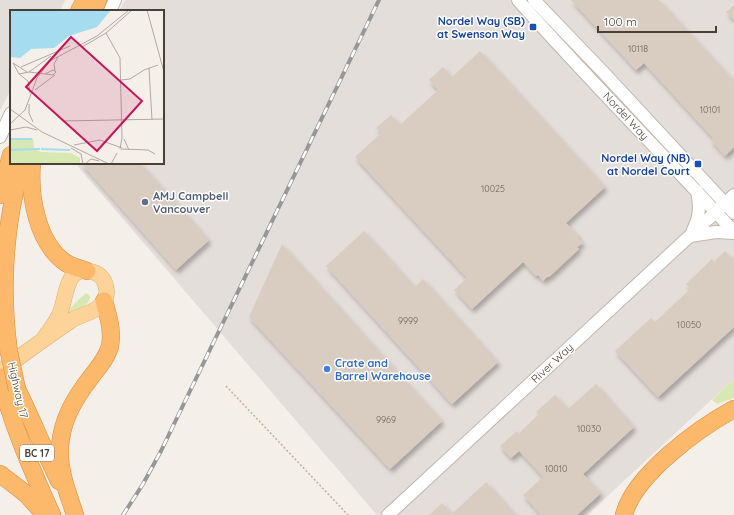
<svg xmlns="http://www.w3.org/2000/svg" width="734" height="515" font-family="Quicksand,sans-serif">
<defs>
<filter id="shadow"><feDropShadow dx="2.5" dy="4" stdDeviation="2" flood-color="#0004"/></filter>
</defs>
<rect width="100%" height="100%" fill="#f4efe9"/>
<!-- industrial -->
<g fill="#e4deda">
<polygon points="0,0 65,0 60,11 11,11 11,90 0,110"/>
<polygon points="125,0 734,0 734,379 587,515 377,515 75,163 163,163 163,11 119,11"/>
</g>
<!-- green -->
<g fill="#d7e8b2">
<path d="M86 293 90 296C91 305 73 313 65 315L74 304Z"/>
<polygon points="734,379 734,398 717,404 712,400"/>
</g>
<!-- building -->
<g fill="#d9ccc1" filter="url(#shadow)">
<polygon points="571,0 659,0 734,81 734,147 725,156 711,140 713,138 644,63 636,70"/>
<polygon points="734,5 734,20 726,12"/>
<polygon points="480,51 605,187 566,223 579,237 578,238 583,243 577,247 579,249 549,277 548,276 543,281 538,275 536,276 523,262 472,309 454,290 467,278 355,157 381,133 376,128 391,115 400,125 438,90 429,80 443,67 452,77"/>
<polygon points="81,163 140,163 209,240 176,270"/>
<polygon points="364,231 415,287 423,279 498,362 452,404 326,266"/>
<polygon points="282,244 442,421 390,469 249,317"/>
<polygon points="725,251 734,261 734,327 658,397 615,351 651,318 655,322 690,289 686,284 712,259 714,262"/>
<polygon points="596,384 634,427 583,474 601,493 577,515 541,515 523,495 543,477 519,451 511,458 500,446 517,431 519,433 538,415 536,412 555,395 568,409"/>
<polygon points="486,482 516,515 429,515 442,503 452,514"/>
</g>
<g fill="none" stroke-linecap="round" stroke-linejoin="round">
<defs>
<g id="minor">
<path d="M518 0C588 79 663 154 734 232"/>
<polyline points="534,0 604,73 734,213"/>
<polyline points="110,11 115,0"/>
<polyline points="0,137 11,113"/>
<path d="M693 230C700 216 700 206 697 191"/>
<polyline points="690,236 716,232 734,233"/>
<polyline points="388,515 734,195"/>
</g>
<path id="major" d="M2 370C25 353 48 336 72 320 80 315 92 313 99 307 105 302 108 295 106 287 105 280 100 274 93 272 65 263 67 297 60 313 56 323 48 332 42 341"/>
<g id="highway">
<polyline points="79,11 85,0"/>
<polyline points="93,11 98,0"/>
<path d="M32 163C29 196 37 243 66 263 72 267 80 268 87 271"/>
<polyline points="0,195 11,155"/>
<path d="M9 352C0 286 4 226 22 163"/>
<path d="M0 377C12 425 32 470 52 515"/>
<path d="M17 389C32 419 44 450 59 481"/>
<polyline points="0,474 26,494 45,515"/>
<path d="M75 515C68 493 58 470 60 446 62 419 75 398 91 377 98 368 107 358 110 346 113 331 108 315 104 301"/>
<path d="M624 515C634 475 699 428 734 409"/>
</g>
</defs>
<!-- minor casing -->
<use href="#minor" stroke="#c0b6ab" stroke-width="14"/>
<!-- major casing -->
<use href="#major" stroke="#e3ad68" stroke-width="16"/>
<!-- highway casing -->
<use href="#highway" stroke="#dc8b3a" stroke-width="18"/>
<!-- path -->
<polyline stroke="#c1af9c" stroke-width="1.5" stroke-dasharray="2 2" stroke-linecap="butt" points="226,386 348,515"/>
<!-- minor -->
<use href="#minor" stroke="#fff" stroke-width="12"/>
<!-- major -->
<use href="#major" stroke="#fdd399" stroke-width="15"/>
<!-- highway -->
<use href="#highway" stroke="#fcb96b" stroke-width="17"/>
<defs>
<polyline id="rail" points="123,515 143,484 161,451 379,0"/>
</defs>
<!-- rail casing -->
<use href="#rail" stroke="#979797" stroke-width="4"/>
<!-- rail -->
<use href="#rail" stroke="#fff" stroke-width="2.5" stroke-dasharray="8" stroke-linecap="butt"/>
<defs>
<polyline id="highway-bridge" points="9,352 17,389"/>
</defs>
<!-- highway-bridge casing -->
<use href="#highway-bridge" stroke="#dc8b3a" stroke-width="18" stroke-linecap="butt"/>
<!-- highway-bridge -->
<use href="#highway-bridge" stroke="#fcb96b" stroke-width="17"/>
</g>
<!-- markers -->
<g fill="#1a4fb4" stroke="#fff" stroke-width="1.5">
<rect x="529" y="23" width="8" height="8" rx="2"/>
<rect x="694" y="160" width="8" height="8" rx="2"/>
</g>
<circle fill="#5c6f8a" stroke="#fff" stroke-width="1.5" cx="145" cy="202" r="4"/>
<circle fill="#3f7fe0" stroke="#fff" stroke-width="1.5" cx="327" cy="369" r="4"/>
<g text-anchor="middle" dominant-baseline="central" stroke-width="3" stroke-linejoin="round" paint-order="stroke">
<!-- number labels -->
<g font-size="9" fill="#6c625a">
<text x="638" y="48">10118</text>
<text x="710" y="109">10101</text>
<text x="493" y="188">10025</text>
<text x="408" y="320">9999</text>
<text x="689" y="324">10050</text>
<text x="386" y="419">9969</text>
<text x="589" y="428">10030</text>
<text x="556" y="468">10010</text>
</g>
<!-- shield labels -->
<rect fill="#fff" stroke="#7f7973" stroke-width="1" x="20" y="445" width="34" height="16" rx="3"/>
<g font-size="10" font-weight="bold" fill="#483f37">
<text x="37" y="453">BC 17</text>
</g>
<!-- transit labels -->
<g font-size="11" font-weight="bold" fill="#164399" stroke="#fff" text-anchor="end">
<text x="525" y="21">Nordel Way (SB)<tspan x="525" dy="13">at Swenson Way</tspan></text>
<text x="690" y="158">Nordel Way (NB)<tspan x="690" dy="13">at Nordel Court</tspan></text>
</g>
<!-- street labels -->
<g font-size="11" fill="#483f37" stroke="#fff">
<text transform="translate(626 116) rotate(47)">Nordel Way</text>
<text transform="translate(552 363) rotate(-43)">River Way</text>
<text transform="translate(18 390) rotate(77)">Highway 17</text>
</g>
<!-- service labels -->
<g font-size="11" font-weight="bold" fill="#4e5e75" stroke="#fff" text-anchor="start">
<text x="153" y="196">AMJ Campbell<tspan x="153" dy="13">Vancouver</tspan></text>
</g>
<!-- shop labels -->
<g font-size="11" font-weight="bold" fill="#366cbe" stroke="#fff" text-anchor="start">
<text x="335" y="363">Crate and<tspan x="335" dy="13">Barrel Warehouse</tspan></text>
</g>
</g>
<!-- overview -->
<g transform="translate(10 10)">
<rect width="154" height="154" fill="#f4efe9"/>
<path d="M0 128H23L24 139 31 142 61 143 70 148V154H0Z" fill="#d7e8b2"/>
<path d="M0 0H101L87 17 59 26 44 38 21 39 10 48 0 47Z" fill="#a6dcf0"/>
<path fill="none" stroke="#a6dcf0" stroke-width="2" d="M0 129H22M31 139 60 140M0 140 30 139"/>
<path fill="none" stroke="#afa9a2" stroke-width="1" d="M137 0 154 62M96 23 110 48 112 128 110 139M72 37 96 23 122 0M3 53 9 64 19 62 43 65 46 62 43 60 35 64M3 53 17 62M11 57 60 36M139 58 142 110M45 61 44 54 48 47M19 62 41 46M9 64 18 71 20 83M111 70 120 69 134 60 148 55M25 80 45 65M19 94V103L23 112M0 99 32 122 99 154M53 111 154 109M0 114 15 100 27 68 40 51 87 26 119 0M0 120 16 117 27 120M114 129 119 140M64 135 90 130 112 138M61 138 71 144 73 154M111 139 138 140 145 144M75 154 81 149 89 151M101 154 107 143"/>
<path fill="#c2185b" fill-opacity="0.15" stroke="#c2185b" stroke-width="2" d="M61 27 132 91 87 141 16 77Z"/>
<rect width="154" height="154" fill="none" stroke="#483f37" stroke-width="2"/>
</g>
<!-- scale -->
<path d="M598 26v6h118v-6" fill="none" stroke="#483f37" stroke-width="2"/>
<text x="604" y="26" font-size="12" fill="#483f37" stroke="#ffffff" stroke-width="3" paint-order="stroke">100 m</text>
</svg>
